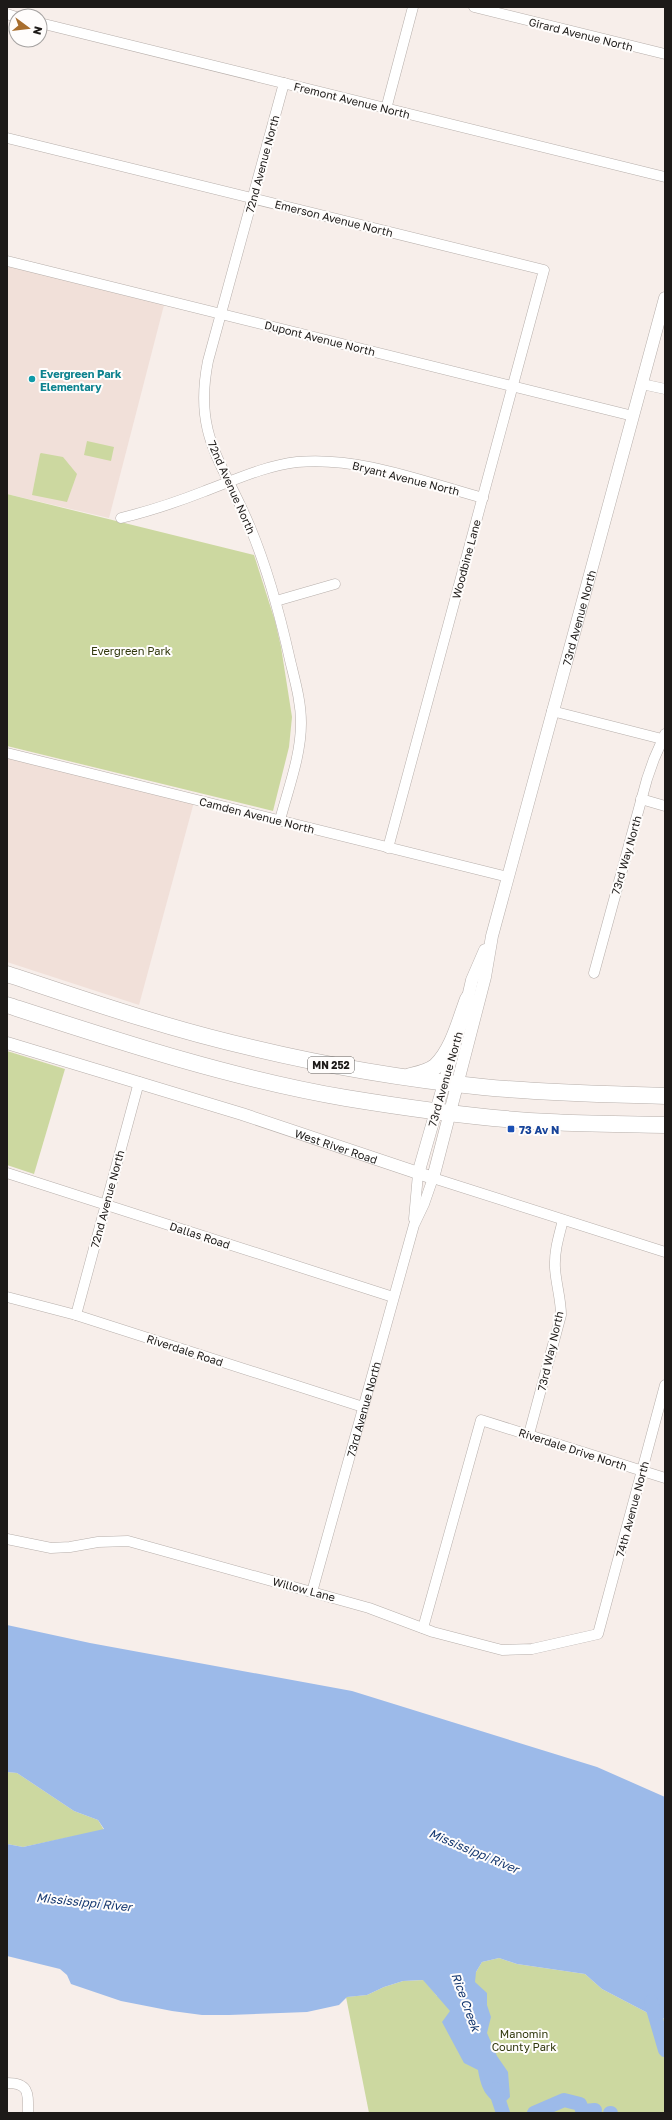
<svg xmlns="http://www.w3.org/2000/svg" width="672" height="2120" font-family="'Golos Text',sans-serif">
<rect width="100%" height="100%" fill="#f7eeea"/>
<!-- built -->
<g fill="#f1e0d9">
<polygon points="7,266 164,305 109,518 7,494"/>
<polygon points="7,757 194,802 139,1005 7,962"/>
</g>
<!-- green -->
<g fill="#ccd8a0">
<polygon points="87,441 114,447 111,461 84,455"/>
<polygon points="41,453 63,457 77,474 67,502 32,495 40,454"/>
<polygon points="7,494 254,555 275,621 281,647 292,717 289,747 273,811 7,746"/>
<polygon points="7,1051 65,1069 34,1174 7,1165"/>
<polygon points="7,1772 17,1773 74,1811 98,1820 104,1830 23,1847 7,1844"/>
<polygon points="499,1958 517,1964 585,1974 602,1989 646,2012 655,2021 665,2018 665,2113 369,2113 346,1997 367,1995 384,1987 403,1981 424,1980 437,1996 476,1972 482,1962"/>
</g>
<!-- water -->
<path fill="#9cbae9" d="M7 1625 90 1643 352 1691 597 1767 665 1797V2018L655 2021 646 2012 602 1989 585 1974 517 1964 499 1958 482 1962 476 1972 475 1982 487 1993V2005L491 2017 487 2033 497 2056 508 2072 510 2097 502 2105C485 2099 481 2087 478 2070L464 2063 442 2022 450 2011 423 1980 403 1981 384 1987 367 1995 347 1997 339 2005 307 2012 229 2015H202L172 2011 121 2001 71 1984 67 1975 60 1969 7 1956V1844L23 1847 104 1829 98 1820 74 1811 17 1773 7 1772Z"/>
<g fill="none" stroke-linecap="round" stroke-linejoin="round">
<!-- river -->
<g stroke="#9cbae9" stroke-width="14">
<polyline points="651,2002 665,2050"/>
<polyline points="495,2089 503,2113"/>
<polyline points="583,2111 595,2110"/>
<polyline points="534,2113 564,2100 580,2104 583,2113"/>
<polyline points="610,2113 611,2113"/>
</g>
<defs>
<g id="minor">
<polyline points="474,7 665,54"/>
<polyline points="7,14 16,17"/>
<polyline points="40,23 665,177"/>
<polyline points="386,109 413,7"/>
<polyline points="7,138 544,270 388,848"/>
<polyline points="7,261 633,416"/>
<polyline points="642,384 665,389"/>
<path d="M121 518C150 511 177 502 205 491 235 480 264 466 297 462 359 456 424 482 483 498"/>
<polyline points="276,601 335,584"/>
<polyline points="552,711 662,739"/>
<polyline points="7,753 508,877"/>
<polyline points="641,799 665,806"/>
<path d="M280 820C288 789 301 756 301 723 301 701 295 681 290 660 280 615 268 570 250 527 223 462 193 436 208 361L284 83"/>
<polyline points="594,973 647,779 654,759 665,734"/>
<polyline points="7,1173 393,1297"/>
<polyline points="414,1219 418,1174"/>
<polyline points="7,1297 76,1315 363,1407"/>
<polyline points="76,1315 139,1082"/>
<path d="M529 1434 561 1315C561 1299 556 1284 555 1268 554 1251 559 1236 563 1220"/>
<polyline points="7,1539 51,1548 70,1547 98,1542 128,1541 369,1608 433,1632 502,1650 532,1649 598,1634 665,1385"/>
<path id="s1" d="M312 1592 414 1225 424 1204 433 1178 665 1252"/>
<polyline points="423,1628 481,1420 665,1478"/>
<path d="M7 2083C30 2083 28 2094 28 2113"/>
</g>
<g id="tertiary">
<polyline points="466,1006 472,980 485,950"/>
<path id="s2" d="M7 1043 242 1114 433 1178 485 977 492 936 665 298"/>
<polyline points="418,1174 455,1045"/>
</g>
<g id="trunk">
<path d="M7 974C88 1001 169 1029 253 1048 328 1066 405 1079 483 1087 543 1093 604 1094 665 1096"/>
<path d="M7 1005C118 1041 230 1078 346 1098 413 1109 482 1119 550 1122 588 1124 627 1124 665 1125"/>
<path d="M410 1076C419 1074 429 1072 436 1066 453 1050 460 1020 468 999"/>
</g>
</defs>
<!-- minor casing -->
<use href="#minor" stroke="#b7afab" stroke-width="11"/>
<!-- tertiary casing -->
<use href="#tertiary" stroke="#b7afab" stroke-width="13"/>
<!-- trunk casing -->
<use href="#trunk" stroke="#b7afab" stroke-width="17"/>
<!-- minor -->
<use href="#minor" stroke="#fff" stroke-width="10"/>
<!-- tertiary -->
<use href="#tertiary" stroke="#fff" stroke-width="12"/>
<!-- trunk -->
<use href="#trunk" stroke="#fff" stroke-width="16"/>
</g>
<!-- markers -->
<circle fill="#0f9aa8" stroke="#fffdfc" stroke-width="1.5" cx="32" cy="379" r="4"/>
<rect fill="#1a4fb4" stroke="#fffdfc" stroke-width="1.5" x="507" y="1125" width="8" height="8" rx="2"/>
<g text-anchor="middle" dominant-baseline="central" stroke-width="4" stroke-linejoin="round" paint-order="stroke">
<!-- shield labels -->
<rect fill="#fffdfc" stroke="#615e5c" stroke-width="1" x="308" y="1057" width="46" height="16" rx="3"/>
<g font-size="10" font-weight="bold" fill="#1d1a18">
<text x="331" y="1065">MN 252</text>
</g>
<!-- street labels -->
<g font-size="11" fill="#1d1a18" stroke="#fffdfc">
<text transform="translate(581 34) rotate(14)">Girard Avenue North</text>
<text transform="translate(352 100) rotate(14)">Fremont Avenue North</text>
<text transform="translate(262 164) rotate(-75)">72nd Avenue North</text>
<text transform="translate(334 218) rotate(14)">Emerson Avenue North</text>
<text transform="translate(320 338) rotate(14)">Dupont Avenue North</text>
<text transform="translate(406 478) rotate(14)">Bryant Avenue North</text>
<text transform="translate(232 487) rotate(66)">72nd Avenue North</text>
<text transform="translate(466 559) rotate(-75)">Woodbine Lane</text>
<text stroke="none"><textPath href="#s2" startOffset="1026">73rd Avenue North</textPath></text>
<text transform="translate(257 815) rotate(14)">Camden Avenue North</text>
<text transform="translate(626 855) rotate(-74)">73rd Way North</text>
<text transform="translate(445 1079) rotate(-74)">73rd Avenue North</text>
<text stroke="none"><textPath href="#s2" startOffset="345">West River Road</textPath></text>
<text transform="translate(107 1199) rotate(-75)">72nd Avenue North</text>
<text transform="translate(200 1235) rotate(18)">Dallas Road</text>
<text transform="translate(185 1350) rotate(18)">Riverdale Road</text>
<text transform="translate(550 1351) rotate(-77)">73rd Way North</text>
<text stroke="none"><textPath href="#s1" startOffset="190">73rd Avenue North</textPath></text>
<text transform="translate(573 1449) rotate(18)">Riverdale Drive North</text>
<text transform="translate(632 1509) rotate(-75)">74th Avenue North</text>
<text transform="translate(304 1589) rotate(15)">Willow Lane</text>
</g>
<!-- culture labels -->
<g font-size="11" font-weight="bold" fill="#0d838f" stroke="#fffdfc" text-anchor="start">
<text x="40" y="373">Evergreen Park<tspan x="40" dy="13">Elementary</tspan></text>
</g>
<!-- park labels -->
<g font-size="11" fill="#31380d" stroke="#fffdfc">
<text x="131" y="650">Evergreen Park</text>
<text x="524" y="2033">Manomin<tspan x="524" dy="13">County Park</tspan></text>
</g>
<!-- transit labels -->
<g font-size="11" font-weight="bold" fill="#164399" stroke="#fffdfc" text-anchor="start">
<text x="519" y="1129">73 Av N</text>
</g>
<!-- water labels -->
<g font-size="12" font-style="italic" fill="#153870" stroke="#fffdfc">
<text transform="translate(474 1851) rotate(23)">Mississippi River</text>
<text transform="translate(84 1902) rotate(6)">Mississippi River</text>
<text transform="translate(466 2002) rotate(70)">Rice Creek</text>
</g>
</g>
<!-- border -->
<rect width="672" height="2120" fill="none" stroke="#1d1a18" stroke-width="16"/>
<!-- north arrow -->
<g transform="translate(28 28) rotate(105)"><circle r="19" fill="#fffdfc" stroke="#a5a2a1"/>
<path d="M0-3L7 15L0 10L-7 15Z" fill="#a86e2e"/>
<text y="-6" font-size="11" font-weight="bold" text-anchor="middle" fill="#1d1a18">N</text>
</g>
</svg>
